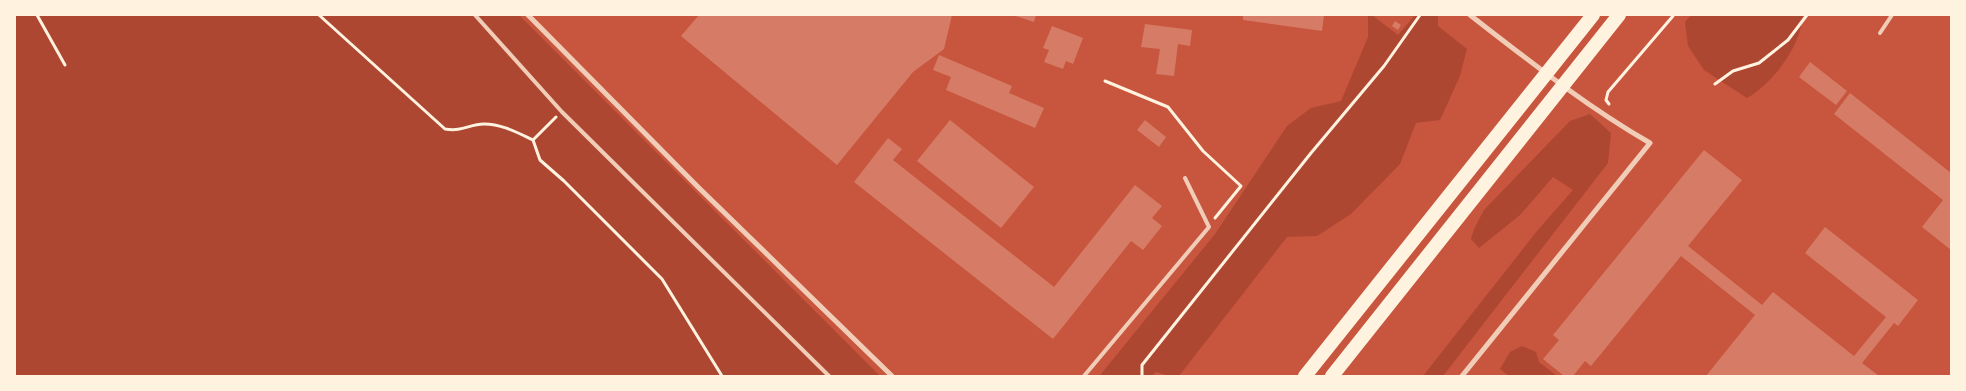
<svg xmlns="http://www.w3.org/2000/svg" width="1966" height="391" font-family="Lora,serif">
<rect width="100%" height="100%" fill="#c8553d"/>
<!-- green -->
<g fill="#ae4732">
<polygon points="15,15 519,15 880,376 15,376"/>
<polygon points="1368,15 1372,15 1398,35 1415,15 1438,15 1438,26 1467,49 1460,76 1440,120 1416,123 1400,164 1351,214 1317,236 1287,237 1179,376 1169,376 1156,372 1152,376 1101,376 1101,374 1215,234 1287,126 1311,108 1341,101 1368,37"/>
<path d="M1691 15H1803C1801 46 1773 83 1747 98L1704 70 1688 46 1685 22Z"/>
<polygon points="1590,114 1611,133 1608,163 1443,376 1423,376 1537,231 1573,190 1553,177 1520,215 1479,248 1471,239 1474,229 1484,210 1570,121"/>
<polygon points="1522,346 1536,352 1539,362 1557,376 1509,376 1500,369 1510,352"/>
</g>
<!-- building -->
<g fill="#d67c66">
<polygon points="699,15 952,15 944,49 913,72 837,165 681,36"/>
<polygon points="1013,15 1036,15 1034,22"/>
<polygon points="1243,15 1324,15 1322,31 1243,20"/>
<polygon points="1395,21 1401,25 1398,30 1392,26"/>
<polygon points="1145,24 1192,30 1190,46 1178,44 1174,76 1156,74 1160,49 1141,47"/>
<polygon points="1052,26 1083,38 1073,64 1066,61 1063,69 1044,62 1049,50 1043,48"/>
<polygon points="939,55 1012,86 1009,93 1044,108 1035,128 946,90 951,77 933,70"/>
<polygon points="1810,62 1847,91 1836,105 1799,77"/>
<polygon points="1850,93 1951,173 1951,250 1922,227 1943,200 1834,114"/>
<polygon points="950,120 1034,187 1001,228 917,161"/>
<polygon points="1145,120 1166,137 1159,147 1137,130"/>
<polygon points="888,138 902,149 893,160 1054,287 1135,185 1162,206 1152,218 1162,226 1143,250 1131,241 1053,339 854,182"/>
<polygon points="1704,150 1742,180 1688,246 1762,305 1773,292 1854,356 1886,317 1805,253 1825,227 1918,300 1898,326 1894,323 1862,363 1879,376 1706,376 1755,315 1681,256 1591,366 1585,361 1573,376 1564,376 1543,359 1559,340 1553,335"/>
</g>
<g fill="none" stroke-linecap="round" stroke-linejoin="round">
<!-- path -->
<g stroke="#fff3e0" stroke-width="3">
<polyline points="37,15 65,65"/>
<path d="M319 15 445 129C463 132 469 124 484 124 502 124 518 133 533 140"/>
<polyline points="1105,81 1168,107 1203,151 1241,186 1215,218"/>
<polyline points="1715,84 1733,71 1759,63 1788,40 1807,15"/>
<polyline points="1609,104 1606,100 1608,92 1673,16 1672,15"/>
<polyline points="556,117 533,140 540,160 564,181 662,279 722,376"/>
<polyline points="1142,376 1142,365 1311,153 1384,66 1420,15"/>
</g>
<!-- service -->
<g stroke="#f1ccb7" stroke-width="4">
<polyline points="475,15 562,112 829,376"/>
<polyline points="1880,33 1892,15"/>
<polyline points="1084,376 1209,227 1185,178"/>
</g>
<!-- minor -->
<g stroke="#f1ccb7" stroke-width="5">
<polyline points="528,15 698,187 892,376"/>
<path d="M1462 376 1650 143C1586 106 1528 60 1470 15"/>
</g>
<!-- trunk -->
<g stroke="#fff3e0" stroke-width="14">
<polyline points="1305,376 1593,15"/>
<polyline points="1332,376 1619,15"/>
</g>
</g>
<!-- border -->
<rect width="1966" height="391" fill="none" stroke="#fff3e0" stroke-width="32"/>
</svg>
